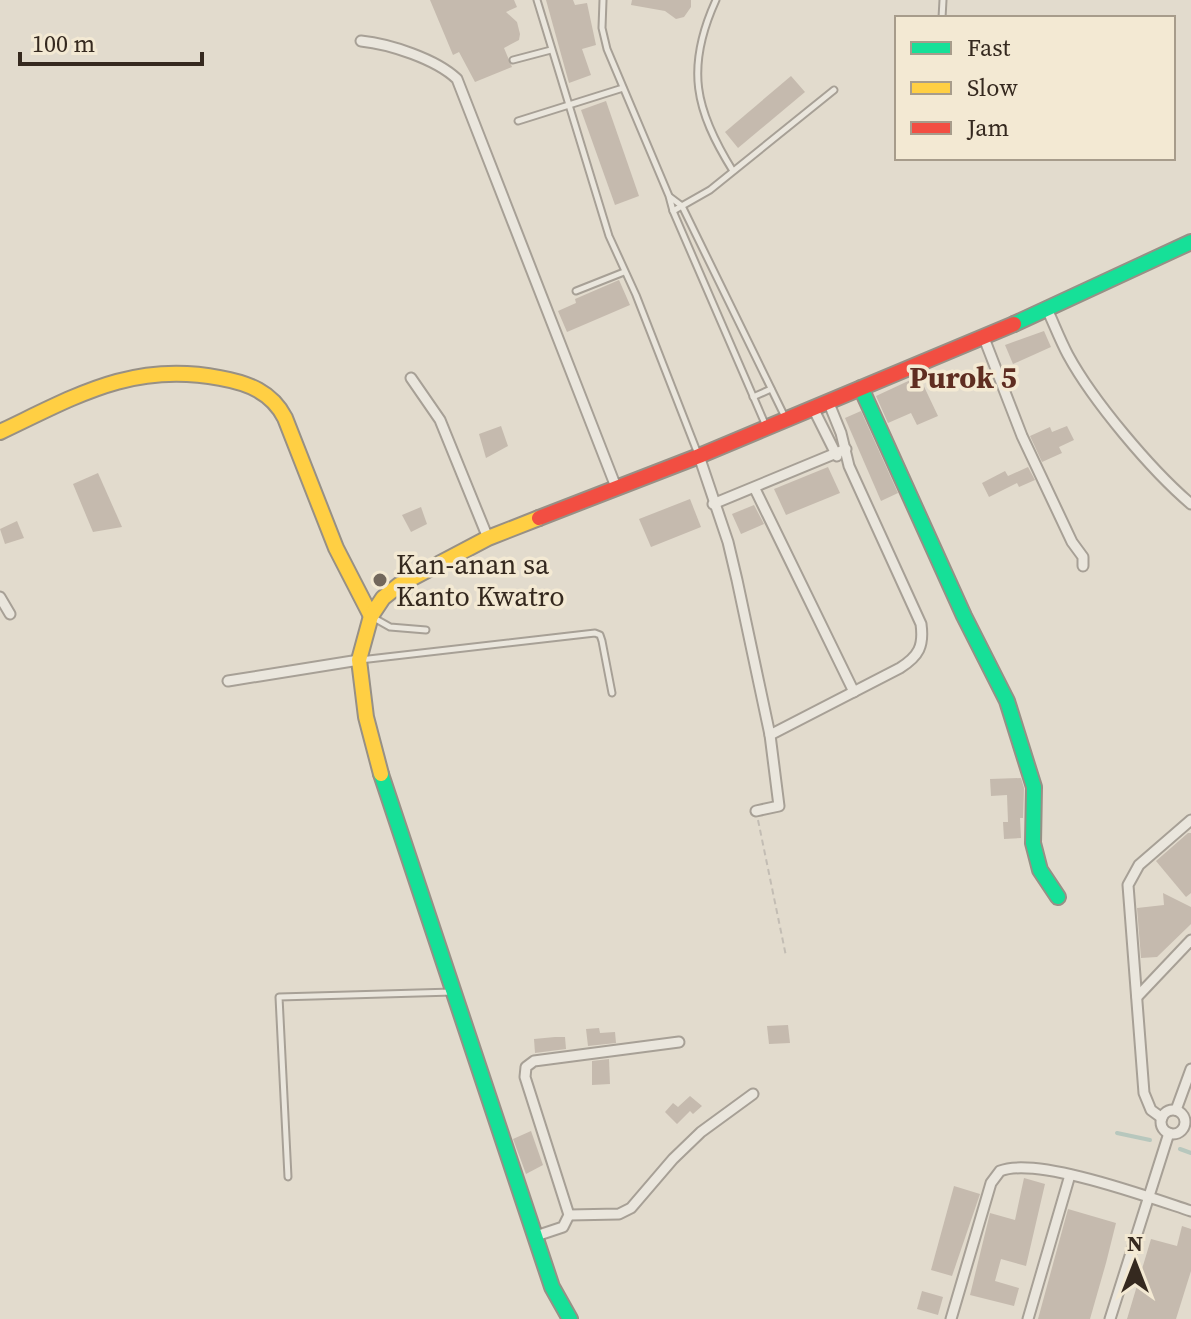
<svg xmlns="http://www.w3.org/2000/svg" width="1191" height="1319" font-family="'Source Serif 4',serif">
<rect width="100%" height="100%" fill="#e2dbcd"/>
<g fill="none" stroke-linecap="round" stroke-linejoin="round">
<!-- stream -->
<g stroke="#b7c7bd" stroke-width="4">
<polyline points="1117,1133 1150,1140"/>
<polyline points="1180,1149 1191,1153"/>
</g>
</g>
<!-- building -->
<g fill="#c5baae">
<polygon points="430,0 514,0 517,7 506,12 517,22 520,34 519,40 504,48 512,67 475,82 459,52 453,55"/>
<polygon points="546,0 573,0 575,5 587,3 596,45 582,49 591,75 569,83"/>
<polygon points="632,0 691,0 691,7 684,17 676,19 665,11 631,5"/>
<polygon points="791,76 805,92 738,148 725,132"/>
<polygon points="606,101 639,196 615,205 581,110"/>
<polygon points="619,280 630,305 567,332 558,311 576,303 575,299"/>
<polygon points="1044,331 1051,347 1013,364 1005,345"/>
<polygon points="919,376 938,416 917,425 911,413 888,423 876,396"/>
<polygon points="861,411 898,493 881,501 845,418"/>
<polygon points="501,426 508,446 486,458 479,434"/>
<polygon points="1067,426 1074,440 1059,447 1062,453 1042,462 1030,436 1050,427 1052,432"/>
<polygon points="828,467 840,493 786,515 774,489"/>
<polygon points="1028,467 1035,480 1019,487 1017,483 989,497 982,483 1005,471 1008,476"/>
<polygon points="98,473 122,527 93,532 73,484"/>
<polygon points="690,499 701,527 651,547 639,519"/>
<polygon points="754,505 764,524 741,534 732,514"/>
<polygon points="421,507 427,524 411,532 402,515"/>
<polygon points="17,521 24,538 5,544 0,529"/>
<polygon points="1021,778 1024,788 1023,818 1020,818 1021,838 1004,839 1003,822 1008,822 1007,795 991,796 990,779"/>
<polygon points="1188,833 1191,833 1191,893 1186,897 1156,861"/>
<polygon points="1163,893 1191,907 1191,924 1157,957 1141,958 1137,908 1164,905"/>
<polygon points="788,1025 790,1043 769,1044 767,1026"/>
<polygon points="599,1028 600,1033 615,1032 616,1043 588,1046 586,1029"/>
<polygon points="555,1037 565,1037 566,1049 535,1053 534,1039"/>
<polygon points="609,1059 610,1084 592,1085 592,1061"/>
<polygon points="690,1096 702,1106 693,1114 690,1111 677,1124 665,1112 673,1103 678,1107"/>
<polygon points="531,1131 543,1165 526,1174 513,1139"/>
<polygon points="1024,1178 1045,1184 1026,1266 1001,1259 995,1281 1019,1288 1014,1306 970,1295 990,1213 1015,1220"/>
<polygon points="954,1186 980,1194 952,1276 931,1270"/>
<polygon points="1068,1209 1116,1223 1106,1263 1090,1319 1038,1319"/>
<polygon points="1182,1226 1191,1229 1191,1271 1176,1319 1127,1319 1151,1239 1177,1246"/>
<polygon points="922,1291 943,1297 938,1315 917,1309"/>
</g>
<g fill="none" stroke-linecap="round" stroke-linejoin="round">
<defs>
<g id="lane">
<polyline points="537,0 609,236 636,295 698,454"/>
<polyline points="603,0 602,28 607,49 669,196 673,211 766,426"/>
<path d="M716 0C685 68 695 110 733 171"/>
<polyline points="942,18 943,0"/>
<polyline points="513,60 551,50"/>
<polyline points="518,121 623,88"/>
<polyline points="670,197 682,206 785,417"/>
<polyline points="673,211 710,190 834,90"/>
<polyline points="576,291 624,272"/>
<polyline points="753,397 771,389"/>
<polyline points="374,618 390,627 426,630"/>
<polyline points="360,660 595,633 600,635 602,641 612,693"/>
<polyline points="288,1177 279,997 453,992"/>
</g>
<g id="street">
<path d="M361 41C390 44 436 59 457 79L616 487"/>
<path d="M1047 309C1054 324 1060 340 1068 355 1093 401 1151 470 1191 504"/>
<polyline points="984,338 1022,436 1072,542 1083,557 1083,566"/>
<polyline points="411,378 440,420 488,538"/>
<polyline points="813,408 837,456"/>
<polyline points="699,456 728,542 737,580 770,735 779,806 756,811"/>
<polyline points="755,489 854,692"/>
<polyline points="713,504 846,449"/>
<polyline points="0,597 10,614"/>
<polyline points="228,681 359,660"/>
<path d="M770 735 900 668C919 656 924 646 921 624L849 466 841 433 828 401"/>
<polyline points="1137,997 1191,940"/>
<polyline points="1176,1110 1191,1069"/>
<circle cx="1173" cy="1122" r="12"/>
<polyline points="1162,1118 1151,1110 1144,1093 1128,885 1139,865 1191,820"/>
<polyline points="569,1215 619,1214 631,1208 673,1159 701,1132 753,1094"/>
<polyline points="536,1236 563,1227 569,1215 525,1077 526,1067 534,1061 679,1042"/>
<path d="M951 1319 991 1183 1000 1171C1037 1156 1151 1198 1191 1211"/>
<polyline points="1028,1319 1070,1175"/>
<polyline points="1110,1319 1169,1133"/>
</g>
<g id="fast">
<polyline points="1014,324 1191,242"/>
<polyline points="861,388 964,616 1007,701 1034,787 1033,843 1040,870 1058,897"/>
<polyline points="381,774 552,1287 570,1319"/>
</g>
<g id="slow">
<path d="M0 432C76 396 133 361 220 378 248 383 272 392 285 418L336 548 371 616"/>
<polyline points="381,774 366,717 359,660 371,616 383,598 399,585 488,538 539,518"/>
</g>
<polyline id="jam" points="539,518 699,456 1014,324"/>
</defs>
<!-- lane casing -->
<use href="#lane" stroke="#a7a096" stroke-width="9"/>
<!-- street casing -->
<use href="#street" stroke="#a7a096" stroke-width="13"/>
<!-- fast casing -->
<use href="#fast" stroke="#979086" stroke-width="18"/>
<!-- slow casing -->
<use href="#slow" stroke="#979086" stroke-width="18"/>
<!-- jam casing -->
<use href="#jam" stroke="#979086" stroke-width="18"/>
<!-- path -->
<polyline stroke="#c3bdb4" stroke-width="2" stroke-dasharray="6 4" stroke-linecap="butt" points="758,820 786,956"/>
<!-- lane -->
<use href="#lane" stroke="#eae6dd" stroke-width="5"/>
<!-- street -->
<use href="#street" stroke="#eae6dd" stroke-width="9"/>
<!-- fast -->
<use href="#fast" stroke="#16e098" stroke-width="14"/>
<!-- slow -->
<use href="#slow" stroke="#ffcf43" stroke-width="14"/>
<!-- jam -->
<use href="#jam" stroke="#f24e42" stroke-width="14"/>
</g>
<!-- markers -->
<circle fill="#72675c" stroke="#f3e9d3" stroke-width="3" cx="380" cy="580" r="8"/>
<g text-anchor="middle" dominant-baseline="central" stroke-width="7" stroke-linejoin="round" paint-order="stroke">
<!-- poi labels -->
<g font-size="28" fill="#35291f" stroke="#f3e9d3" text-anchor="start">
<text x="396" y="564">Kan-anan sa<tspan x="396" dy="32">Kanto Kwatro</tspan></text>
</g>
<!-- neighbourhood labels -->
<g font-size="30" font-weight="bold" fill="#5f2d21" stroke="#f3e9d3">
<text x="963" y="377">Purok 5</text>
</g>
</g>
<!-- legend -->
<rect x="895" y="16" width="280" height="144" fill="#f3e9d3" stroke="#a79c8b" stroke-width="2"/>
<rect x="911" y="42" width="40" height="12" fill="#16e098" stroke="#a79c8b" stroke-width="2"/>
<text x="967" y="56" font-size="24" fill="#35291f">Fast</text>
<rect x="911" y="82" width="40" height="12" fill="#ffcf43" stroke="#a79c8b" stroke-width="2"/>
<text x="967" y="96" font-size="24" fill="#35291f">Slow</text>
<rect x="911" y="122" width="40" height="12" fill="#f24e42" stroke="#a79c8b" stroke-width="2"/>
<text x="967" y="136" font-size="24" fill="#35291f">Jam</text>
<!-- north arrow -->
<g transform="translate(1135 1263)" stroke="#f3e9d3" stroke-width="6" paint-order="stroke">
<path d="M0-6L14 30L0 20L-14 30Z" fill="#35291f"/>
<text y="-12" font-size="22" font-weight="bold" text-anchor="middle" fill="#35291f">N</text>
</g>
<!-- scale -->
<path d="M20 52v12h182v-12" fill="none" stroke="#35291f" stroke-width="4"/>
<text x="32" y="52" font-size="24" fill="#35291f" stroke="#f3e9d3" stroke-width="6" paint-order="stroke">100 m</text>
</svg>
